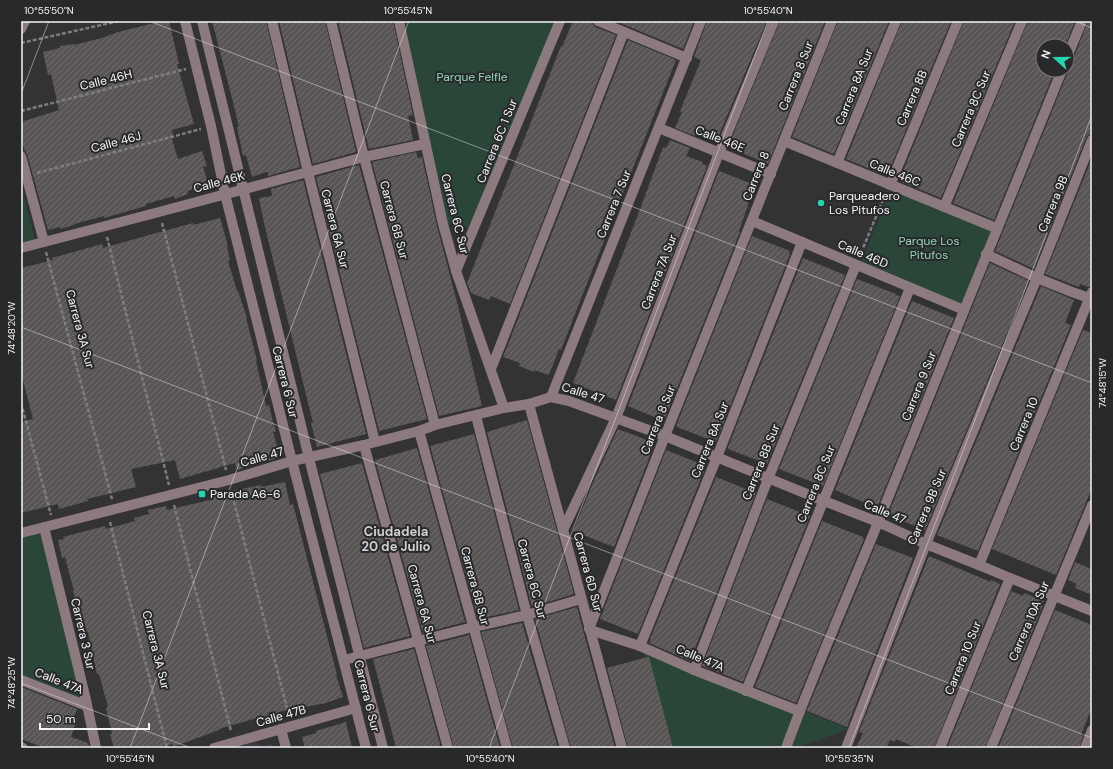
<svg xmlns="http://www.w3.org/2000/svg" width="1113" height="769" font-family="'DM Sans',sans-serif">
<defs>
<pattern id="building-hatch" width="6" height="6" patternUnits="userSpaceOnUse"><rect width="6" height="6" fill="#585554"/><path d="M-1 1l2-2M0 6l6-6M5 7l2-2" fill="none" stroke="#716e6d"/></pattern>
</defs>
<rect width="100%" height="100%" fill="#333336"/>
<!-- built -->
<polygon fill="#3b3b44" points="248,742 256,742 262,747 272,744 273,748 243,748"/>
<!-- green -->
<g fill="#294639">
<polygon points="402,21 556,21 472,229 446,224"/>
<polygon points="21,184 35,240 21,243"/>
<polygon points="891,189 991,230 961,305 861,263"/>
<polygon points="42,532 84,705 21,680 21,537"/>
<polygon points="641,647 849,729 807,744 792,748 673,748"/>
</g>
<!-- building -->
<g fill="url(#building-hatch)">
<polygon points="163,21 169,21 179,64 177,64 194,124 172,130 173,135 171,136 178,159 202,151 207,166 203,167 209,185 187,191 188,194 175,199 174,196 146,204 146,206 104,218 104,216 74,224 74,225 60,229 60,227 48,230 27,154 25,151 21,138 21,122 59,110 51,74 48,75 43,52 60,48 60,46 74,44 74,45 102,38 118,32"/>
<polygon points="212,21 266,21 300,167 268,176 268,172 266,172 252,177 246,155 243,156 237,127 239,127 232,98"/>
<polygon points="279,21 325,21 356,152 313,164"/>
<polygon points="338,21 393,21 413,115 408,116 413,140 369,149"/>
<polygon points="573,21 592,21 593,25 595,27 616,35 510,304 491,296 489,300 471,293 467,283 561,46 562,47"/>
<polygon points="615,21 694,21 683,49"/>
<polygon points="707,21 767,21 716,142 696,134 695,136 675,128 682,112 680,111 701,60 694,57"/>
<polygon points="780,21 825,21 768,164 728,147"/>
<polygon points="838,21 889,21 834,154 792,137"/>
<polygon points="902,21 951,21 887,176 846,159"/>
<polygon points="964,21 1015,21 941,198 899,181"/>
<polygon points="1028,21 1075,21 1065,46 1043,46 1043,70 1055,70 994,220 953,203"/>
<polygon points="1088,21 1092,21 1092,134 1088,135 1086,138 1034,269 995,251 1068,72 1067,63 1071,62 1073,60"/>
<polygon points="628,40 676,60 582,296 561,350 559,349 549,375 534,370 534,372 519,366 520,363 503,357"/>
<polygon points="670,140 690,148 686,156 703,162 702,164 707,166 616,400 573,383 642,204 663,147 666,148"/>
<polygon points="416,152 418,158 422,157 437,226 458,306 482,406 439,416 372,162"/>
<polygon points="1092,158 1092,286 1088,287 1080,284 1079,287 1045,274"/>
<polygon points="359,165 427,419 379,431 316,177"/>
<polygon points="719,171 755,185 739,231 740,232 664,421 628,406"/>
<polygon points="303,180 366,434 317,447 311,423 313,422 309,407 264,223 259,198 272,196 271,189"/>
<polygon points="220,218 228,246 227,246 230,261 228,261 237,291 238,291 247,318 246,318 253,345 257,361 256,361 266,406 269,405 272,418 276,432 273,432 280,457 237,470 235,463 180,479 175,460 131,469 136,487 87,499 88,501 59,509 58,504 21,513 21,422 33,419 21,372 21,268 53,260 52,258 102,244 103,248 160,232 193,223 193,225"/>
<polygon points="752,236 790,251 789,253 790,254 716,442 677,427 678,426 676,426"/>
<polygon points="803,258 845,275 767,464 728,449 728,447"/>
<polygon points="990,263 1029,281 925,530 888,515"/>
<polygon points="857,279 896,294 895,295 900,296 823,486 779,469"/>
<polygon points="1041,286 1074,300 1065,323 1071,325 978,551 937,535"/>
<polygon points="912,301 954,318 877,508 835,490"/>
<polygon points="1083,330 1092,333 1092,488 1056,575 992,549"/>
<polygon points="527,420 574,594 532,607 487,432"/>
<polygon points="618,429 655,443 614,547 573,531 595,478"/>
<polygon points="474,434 519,610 478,619 430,446"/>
<polygon points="417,448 465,622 423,633 375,460"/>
<polygon points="666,450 706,466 638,634 600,619"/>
<polygon points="362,463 410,636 364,648 320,474"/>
<polygon points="716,477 756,493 690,661 649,643 651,639 650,639"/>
<polygon points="285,482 290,505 293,504 337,675 336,675 343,697 326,703 278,712 279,714 264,717 264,716 219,729 219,730 173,747 173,744 159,748 114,748 110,734 112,734 106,708 108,707 99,674 97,674 88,632 84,633 73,591 74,591 65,557 62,558 58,540 64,539 63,537 105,526 106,529 135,521 134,518 149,514 148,510 166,506 167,510 210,500 209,496 217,494 261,485 261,487"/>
<polygon points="767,499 810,516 743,682 702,666"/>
<polygon points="822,521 863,537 863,538 864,539 796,703 755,687"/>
<polygon points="876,544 913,558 847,727 807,711 807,710"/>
<polygon points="929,556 991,582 991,580 1000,584 934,748 917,748 896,739 895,742 890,740 886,748 856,748 863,733 859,732"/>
<polygon points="1075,562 1092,569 1092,595 1075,588 1077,584 1068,580"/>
<polygon points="1011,591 1023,596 1024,593 1044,601 1042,605 1043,605 985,748 947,748"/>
<polygon points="577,607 583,630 615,748 571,748 535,619"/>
<polygon points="1055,610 1092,625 1092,707 1081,735 1083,736 1079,748 998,748"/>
<polygon points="522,623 558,748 513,748 481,632"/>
<polygon points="469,635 500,748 454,748 426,646"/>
<polygon points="414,649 441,748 396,748 373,659"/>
<polygon points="648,657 649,657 673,748 628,748 607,668"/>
<polygon points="21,687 77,709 74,717 77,719 71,737 88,743 89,748 45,748 21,739"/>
<polygon points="346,722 352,748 305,748 302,737 317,733 316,731"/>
</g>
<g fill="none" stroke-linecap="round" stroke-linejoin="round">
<!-- path -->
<g stroke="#7d7d7f" stroke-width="2.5" stroke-dasharray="4 2" stroke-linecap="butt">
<polyline points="21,43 119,21"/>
<polyline points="21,111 186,69"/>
<polyline points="37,173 201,129"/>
<polyline points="162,223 226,470"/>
<polyline points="107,237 169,485"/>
<polyline points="46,252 112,499"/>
<polyline points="861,253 885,195"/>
<polyline points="21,403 51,515"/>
<polyline points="231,490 289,716"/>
<polyline points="174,505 231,731"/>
<polyline points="110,522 167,748"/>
</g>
<!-- minor -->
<g stroke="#8d7a7f" stroke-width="10">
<polyline points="185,21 211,126 225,194 292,461 366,748"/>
<polyline points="202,21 309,458 383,748"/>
<polyline points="272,21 308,172 375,442"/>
<polyline points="331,21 364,157 435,425"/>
<polyline points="399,21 443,224 456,271 504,408"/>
<polyline points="598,21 687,58"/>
<polyline points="21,29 25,21"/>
<polyline points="1067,57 1082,21"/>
<polyline points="659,128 771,174"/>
<polyline points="784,141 996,228"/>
<polyline points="21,156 44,242"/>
<polyline points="837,163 896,21"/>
<polyline points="890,185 958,21"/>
<polyline points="944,207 1022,21"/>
<polyline points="752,221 964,310"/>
<polyline points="21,248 159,212 308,172 364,157 425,144"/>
<polyline points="986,254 1037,278 1072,292 1092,299"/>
<polyline points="456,271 560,21"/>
<polyline points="491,369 624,32"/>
<polyline points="551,397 701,21"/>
<polyline points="529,404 622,748"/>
<polyline points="476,416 527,615 565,748"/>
<polyline points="419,431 507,748"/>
<polyline points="364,445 448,748"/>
<polyline points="44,527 86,700 96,748"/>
<polyline points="563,530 616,418 719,153 774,21"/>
<polyline points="21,533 229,480 292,461 364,445 419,431 435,425 504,408 529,404 551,397 569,401 665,436 824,501 878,522 926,544 979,565 1010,578 1092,611"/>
<polyline points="979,565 1092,292"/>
<polyline points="589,629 665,436 832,21"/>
<polyline points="590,630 640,646 694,670 799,711"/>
<polyline points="640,646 717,457 802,242"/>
<polyline points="344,660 473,627 527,615 581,599"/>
<polyline points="694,670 768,479 856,265"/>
<polyline points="21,680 87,706"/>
<polyline points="746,691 910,288"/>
<polyline points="281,729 286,748"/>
<polyline points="21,747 23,748"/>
<polyline points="214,748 356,708"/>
<path d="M786 748C814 671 848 596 879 520 940 370 1000 220 1062 70"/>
<polyline points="846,748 926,544 1037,278 1092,140"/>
<polyline points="940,748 1010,578"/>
<polyline points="991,748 1092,505"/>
<polyline points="1085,748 1092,730"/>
</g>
</g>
<!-- ticks -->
<path fill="none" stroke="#f4f5f6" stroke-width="1" stroke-opacity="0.45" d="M149 21 1092 383M1075 21 1092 28M21 94 49 21M21 327 1092 738M21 683 191 748M130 748 409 21M489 748 768 21M849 748 1092 115"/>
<!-- markers -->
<g fill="#21d5af" stroke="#29292c" stroke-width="1.5">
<circle cx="821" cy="203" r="4"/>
<rect x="198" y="490" width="8" height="8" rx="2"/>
</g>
<g text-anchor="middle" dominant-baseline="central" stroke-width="4" stroke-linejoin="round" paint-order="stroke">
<!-- street labels -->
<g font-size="12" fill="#f4f5f6" stroke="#29292c">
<text transform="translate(796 76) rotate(-68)">Carrera 8 Sur</text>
<text transform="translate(106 80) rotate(-14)">Calle 46H</text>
<text transform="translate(854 87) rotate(-68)">Carrera 8A Sur</text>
<text transform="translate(912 98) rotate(-67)">Carrera 8B</text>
<text transform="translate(971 109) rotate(-67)">Carrera 8C Sur</text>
<text transform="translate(720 139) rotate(22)">Calle 46E</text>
<text transform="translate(497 141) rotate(-68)">Carrera 6C 1 Sur</text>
<text transform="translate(116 142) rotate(-15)">Calle 46J</text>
<text transform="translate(895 173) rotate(22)">Calle 46C</text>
<text transform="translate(756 176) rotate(-68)">Carrera 8</text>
<text transform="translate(219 182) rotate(-15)">Calle 46K</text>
<text transform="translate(614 204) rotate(-68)">Carrera 7 Sur</text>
<text transform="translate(1053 204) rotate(-68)">Carrera 9B</text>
<text transform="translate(455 214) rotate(76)">Carrera 6C Sur</text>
<text transform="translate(394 220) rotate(75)">Carrera 6B Sur</text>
<text transform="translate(335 229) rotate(76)">Carrera 6A Sur</text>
<text transform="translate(863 254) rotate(23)">Calle 46D</text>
<text transform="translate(659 272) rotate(-69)">Carrera 7A Sur</text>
<text transform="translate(80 329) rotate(75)">Carrera 3A Sur</text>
<text transform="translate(285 382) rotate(76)">Carrera 6 Sur</text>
<text transform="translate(919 386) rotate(-68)">Carrera 9 Sur</text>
<text transform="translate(583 393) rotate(17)">Calle 47</text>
<text transform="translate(658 420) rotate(-68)">Carrera 8 Sur</text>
<text transform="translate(1024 424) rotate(-68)">Carrera 10</text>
<text transform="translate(710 440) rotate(-68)">Carrera 8A Sur</text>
<text transform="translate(262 457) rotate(-16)">Calle 47</text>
<text transform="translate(761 462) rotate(-68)">Carrera 8B Sur</text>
<text transform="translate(816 484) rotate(-68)">Carrera 8C Sur</text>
<text transform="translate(927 507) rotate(-67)">Carrera 9B Sur</text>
<text transform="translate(885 512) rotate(23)">Calle 47</text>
<text transform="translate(588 572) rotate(75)">Carrera 6D Sur</text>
<text transform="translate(532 579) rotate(75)">Carrera 6C Sur</text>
<text transform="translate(475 586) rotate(75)">Carrera 6B Sur</text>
<text transform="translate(422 604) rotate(75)">Carrera 6A Sur</text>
<text transform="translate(1029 621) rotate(-67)">Carrera 10A Sur</text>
<text transform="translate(83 634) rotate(77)">Carrera 3 Sur</text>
<text transform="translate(156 650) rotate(76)">Carrera 3A Sur</text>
<text transform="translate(700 658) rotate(23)">Calle 47A</text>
<text transform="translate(963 658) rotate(-68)">Carrera 10 Sur</text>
<text transform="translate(59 681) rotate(22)">Calle 47A</text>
<text transform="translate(367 696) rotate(76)">Carrera 6 Sur</text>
<text transform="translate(281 716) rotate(-16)">Calle 47B</text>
</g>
<!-- park labels -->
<g font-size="12" fill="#91d8b8" stroke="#29292c">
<text x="472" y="77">Parque Felfle</text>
<text x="929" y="241">Parque Los<tspan x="929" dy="14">Pitufos</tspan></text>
</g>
<!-- poi labels -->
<g font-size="12" fill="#f4f5f6" stroke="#29292c" text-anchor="start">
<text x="829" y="196">Parqueadero<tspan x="829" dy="14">Los Pitufos</tspan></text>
<text x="210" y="494">Parada A6-6</text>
</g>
<!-- neighbourhood labels -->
<g font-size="13" font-weight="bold" fill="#ceced1" stroke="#29292c">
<text x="396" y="531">Ciudadela<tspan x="396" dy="15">20 de Julio</tspan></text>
</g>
</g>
<!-- border -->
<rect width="1113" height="769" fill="none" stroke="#29292c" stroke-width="44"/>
<!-- north arrow -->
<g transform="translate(1055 58) rotate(291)"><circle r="19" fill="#29292c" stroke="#7a7b7d"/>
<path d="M0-3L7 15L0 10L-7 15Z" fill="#21d5af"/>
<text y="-6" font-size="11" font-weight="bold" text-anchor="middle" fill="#f4f5f6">N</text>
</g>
<!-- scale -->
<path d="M40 723v6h109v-6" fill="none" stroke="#f4f5f6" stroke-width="2"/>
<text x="46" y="723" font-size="12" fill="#f4f5f6" stroke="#29292c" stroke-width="3" paint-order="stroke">50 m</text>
<rect x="22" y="22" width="1069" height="725" fill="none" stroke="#f4f5f6" stroke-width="1.5"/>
<g font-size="10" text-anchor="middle" fill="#f4f5f6">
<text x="49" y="14">10°55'50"N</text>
<text x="408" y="14">10°55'45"N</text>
<text x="768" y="14">10°55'40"N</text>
<text transform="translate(11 328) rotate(-90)" y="4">74°48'20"W</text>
<text transform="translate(1102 383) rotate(-90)" y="4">74°48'15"W</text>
<text transform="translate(11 683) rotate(-90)" y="4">74°48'25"W</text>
<text x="130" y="762">10°55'45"N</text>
<text x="490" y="762">10°55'40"N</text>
<text x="849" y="762">10°55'35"N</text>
</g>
</svg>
